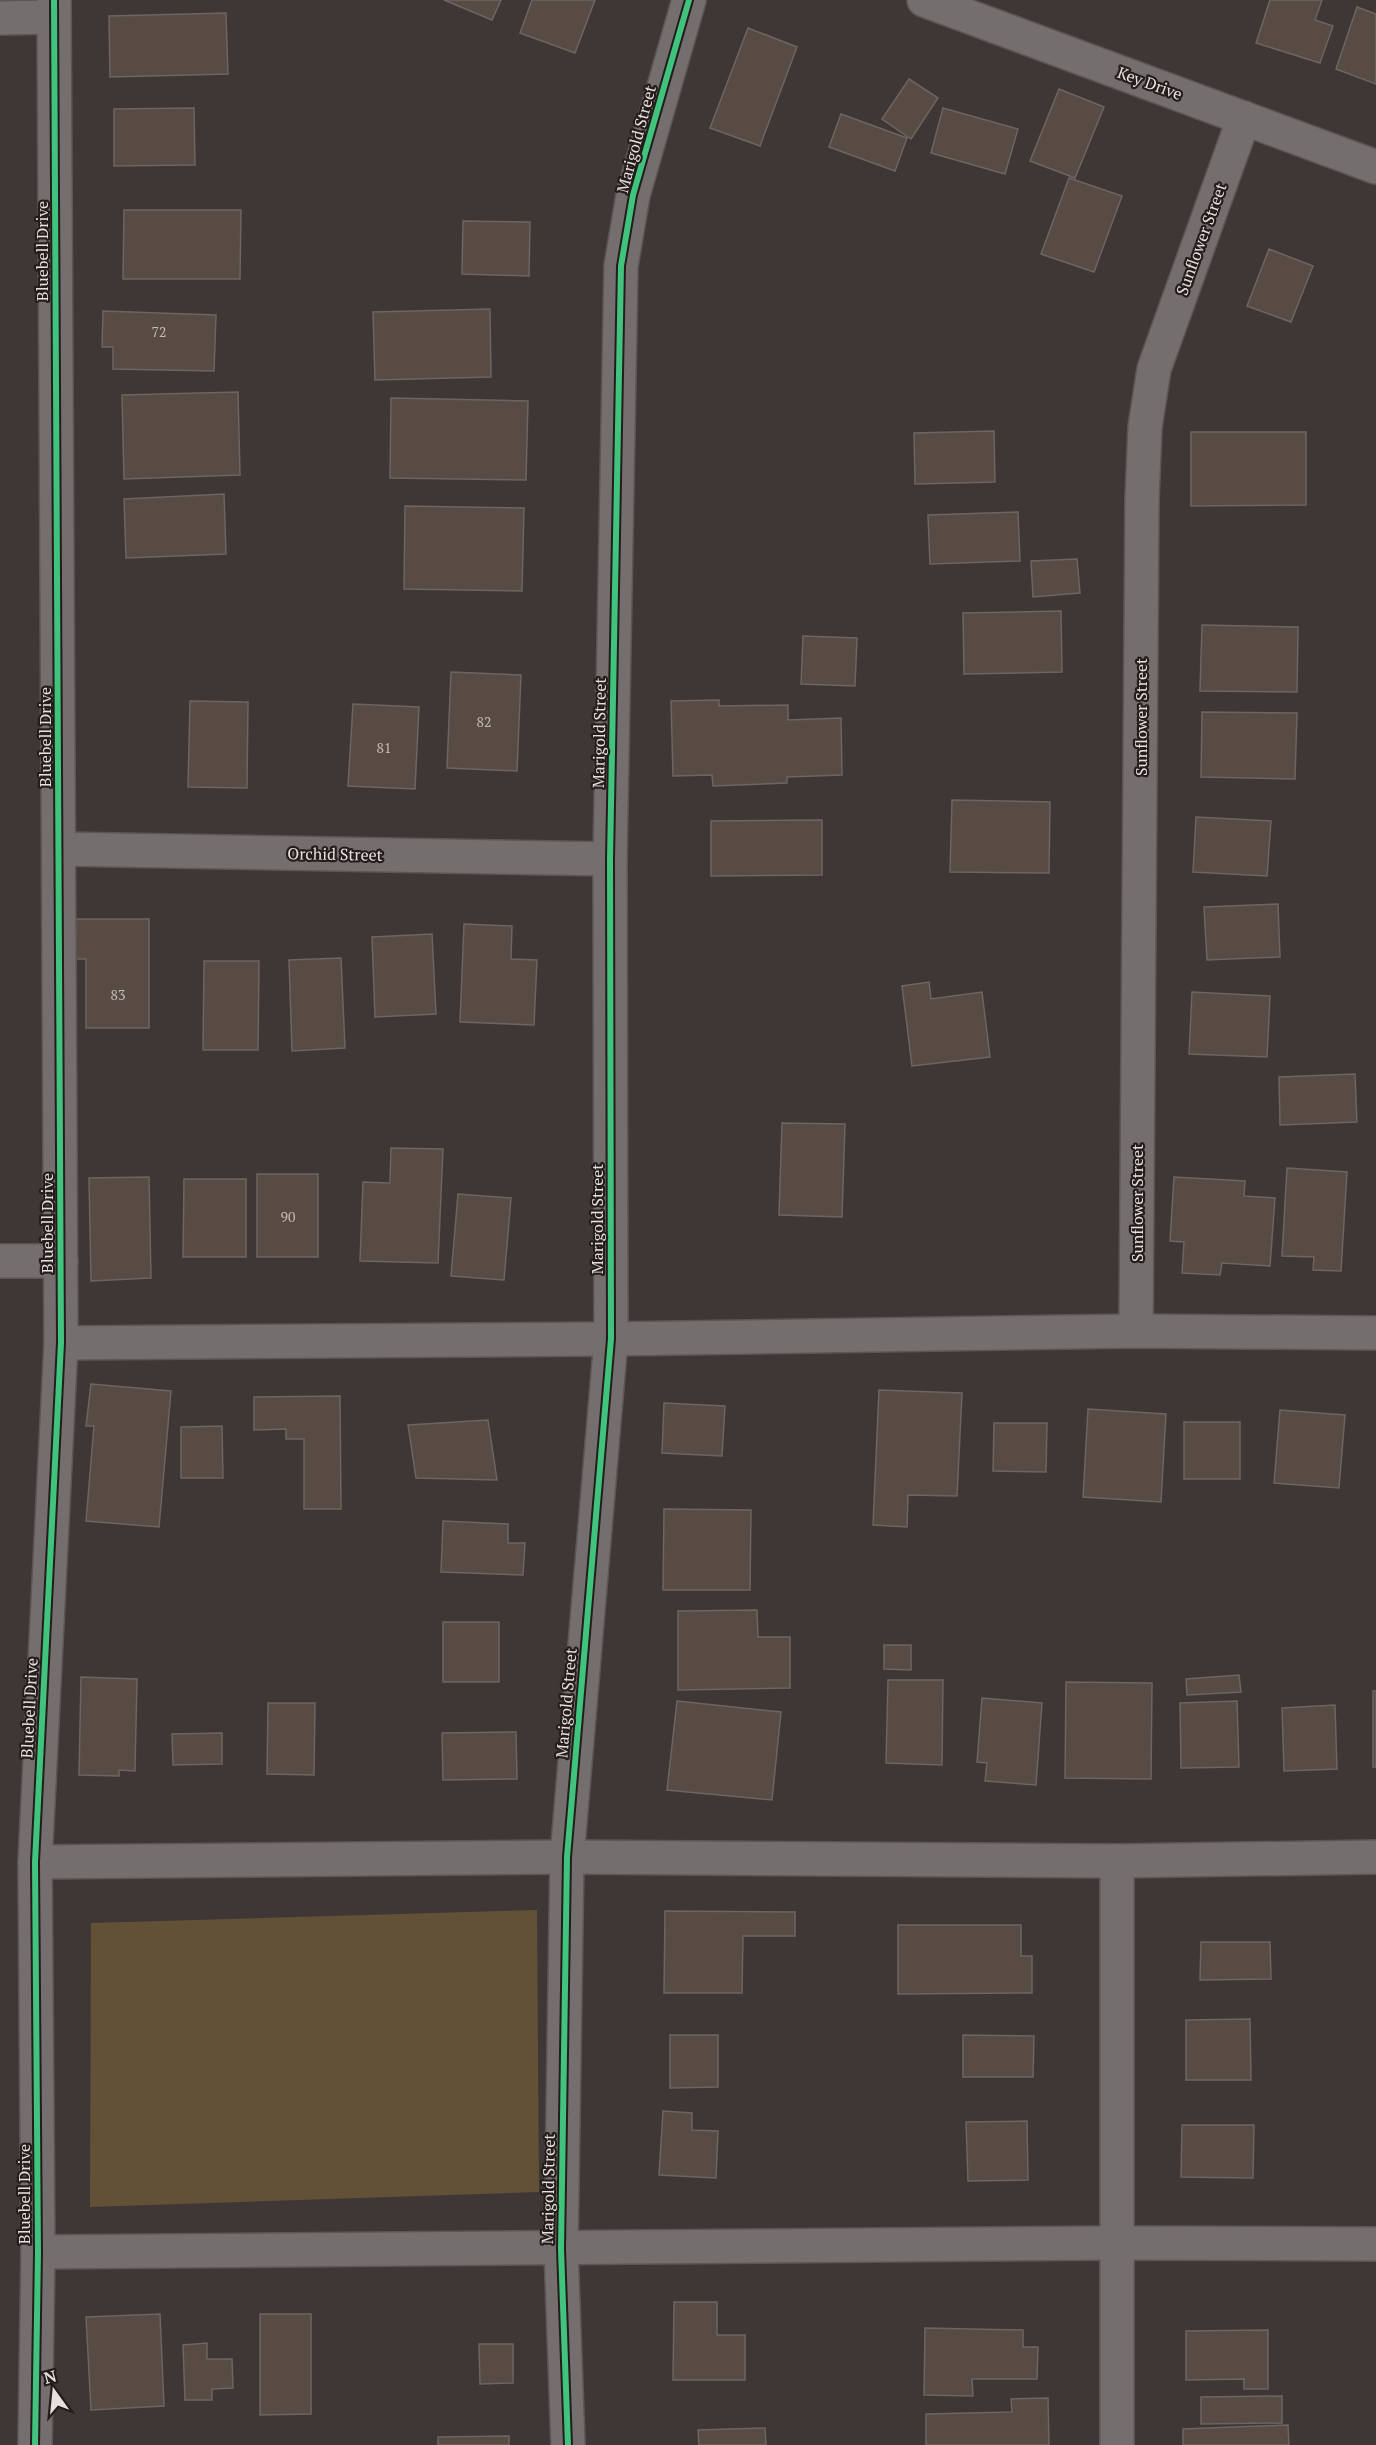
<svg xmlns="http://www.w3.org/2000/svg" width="1376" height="2445" font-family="'PT Serif',serif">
<rect width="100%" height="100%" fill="#3e3736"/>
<!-- green -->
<polygon fill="#625137" points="537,1910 539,2192 90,2207 91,1923"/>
<!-- building -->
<g fill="#584b44" stroke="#6b6563" stroke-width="1.5">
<polygon points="444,0 501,0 492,20"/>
<polygon points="532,0 595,0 575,53 520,33"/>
<polygon points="1270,0 1322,0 1315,20 1333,26 1320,63 1256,43"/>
<polygon points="1357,7 1376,14 1376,84 1336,69"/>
<polygon points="226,13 228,74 110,77 109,16"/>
<polygon points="748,28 797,47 760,146 710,128"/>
<polygon points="909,79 938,98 911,139 882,119"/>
<polygon points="1059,89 1104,107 1075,178 1030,161"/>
<polygon points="194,108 195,165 114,166 114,109"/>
<polygon points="943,108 1018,129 1005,174 931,153"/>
<polygon points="841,114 907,138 895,171 829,147"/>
<polygon points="1069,178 1122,196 1094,272 1041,254"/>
<polygon points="124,210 241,210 240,279 123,279"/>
<polygon points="463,221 530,222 529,276 462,274"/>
<polygon points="1269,249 1313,266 1291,322 1247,306"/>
<polygon points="490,309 491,377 375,380 373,312"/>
<polygon points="103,311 216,315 214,371 113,369 113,347 102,347"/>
<polygon points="238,392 240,475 124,479 122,395"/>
<polygon points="391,398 528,401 526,480 390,478"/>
<polygon points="994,431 995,482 915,484 914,433"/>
<polygon points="1191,432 1306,432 1306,505 1191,506"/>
<polygon points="224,494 226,554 126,558 124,499"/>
<polygon points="405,506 524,508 522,591 404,589"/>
<polygon points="1018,512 1020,561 930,564 928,515"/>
<polygon points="1077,559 1080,593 1033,597 1031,561"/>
<polygon points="1061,611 1062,672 964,674 963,613"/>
<polygon points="1202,625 1298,627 1297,692 1200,691"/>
<polygon points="803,636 857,638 855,686 801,684"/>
<polygon points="451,672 521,675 517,771 447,768"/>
<polygon points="719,700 719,706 788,705 788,720 841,718 842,775 787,777 787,783 713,786 712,775 673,776 671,701"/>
<polygon points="190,701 248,702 247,788 188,787"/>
<polygon points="353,704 419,707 415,789 348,786"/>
<polygon points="1202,712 1297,713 1295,779 1201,777"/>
<polygon points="952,800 1050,802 1049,873 950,872"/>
<polygon points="1196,817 1271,821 1267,876 1193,872"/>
<polygon points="822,820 822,875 711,876 711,821"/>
<polygon points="1278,904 1280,957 1207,960 1204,907"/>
<polygon points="76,919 149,919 149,1028 86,1028 86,959 76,959"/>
<polygon points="464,924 512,926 511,959 537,960 534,1025 460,1022"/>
<polygon points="432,934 436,1014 375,1017 372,937"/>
<polygon points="341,958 345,1048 292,1051 289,960"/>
<polygon points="204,961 259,961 258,1050 203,1050"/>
<polygon points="929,982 931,999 982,992 990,1057 912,1066 902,986"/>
<polygon points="1192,992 1270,996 1267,1057 1189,1054"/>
<polygon points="1355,1074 1357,1122 1280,1125 1279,1077"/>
<polygon points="782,1123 845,1124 842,1217 779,1215"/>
<polygon points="391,1148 443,1149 438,1263 360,1261 363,1182 390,1183"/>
<polygon points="1287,1168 1347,1172 1341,1271 1313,1270 1314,1257 1282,1256"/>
<rect x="257" y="1174" width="61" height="83"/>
<polygon points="149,1177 151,1278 91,1281 89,1178"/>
<polygon points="1174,1177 1245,1181 1244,1196 1275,1198 1270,1266 1222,1263 1220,1275 1182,1273 1184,1242 1170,1241"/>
<polygon points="184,1179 246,1179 246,1257 183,1257"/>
<polygon points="458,1194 511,1198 504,1280 451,1276"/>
<polygon points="91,1384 171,1391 159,1527 86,1521 94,1426 86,1426"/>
<polygon points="879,1390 962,1393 957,1496 908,1495 907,1527 873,1525"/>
<polygon points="340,1396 341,1509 304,1509 304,1439 286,1439 286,1429 254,1430 254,1397"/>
<polygon points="664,1403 725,1406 722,1456 662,1453"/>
<polygon points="1088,1409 1166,1414 1161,1502 1083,1497"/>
<polygon points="1280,1410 1345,1415 1339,1488 1274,1483"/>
<polygon points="488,1420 497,1480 416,1478 408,1425"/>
<rect x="1184" y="1422" width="56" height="57"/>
<polygon points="994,1423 1047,1423 1046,1472 993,1471"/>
<polygon points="222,1426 223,1478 181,1478 181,1427"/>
<polygon points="664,1509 751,1510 750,1590 663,1590"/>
<polygon points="443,1521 508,1524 508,1543 525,1543 523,1575 441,1572"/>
<polygon points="757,1610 758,1637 790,1637 790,1688 678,1690 678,1611"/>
<rect x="443" y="1622" width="56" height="60"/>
<polygon points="884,1645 911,1645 911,1670 884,1669"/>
<polygon points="1239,1675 1241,1692 1187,1695 1186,1679"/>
<polygon points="81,1677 137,1679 135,1771 119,1770 119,1776 79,1775"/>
<polygon points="888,1680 943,1680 942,1765 886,1763"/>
<polygon points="1066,1682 1152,1683 1151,1779 1065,1778"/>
<rect x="1373" y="1691" width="3" height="76"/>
<polygon points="982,1698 1042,1703 1036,1785 985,1781 987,1763 977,1762"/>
<polygon points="677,1701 781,1712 772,1800 667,1790"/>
<polygon points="1237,1701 1239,1767 1181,1768 1180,1703"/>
<polygon points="268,1703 315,1703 314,1775 267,1774"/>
<polygon points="1335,1705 1337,1769 1284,1771 1282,1708"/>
<polygon points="516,1732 517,1779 443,1780 442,1733"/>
<polygon points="222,1733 222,1764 173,1765 172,1734"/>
<polygon points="665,1911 795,1912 795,1936 743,1936 742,1993 664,1993"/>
<polygon points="898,1925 1021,1925 1021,1956 1032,1956 1032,1993 898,1994"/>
<polygon points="1201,1942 1270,1942 1271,1979 1200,1980"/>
<polygon points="1250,2019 1251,2080 1186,2080 1186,2020"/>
<polygon points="670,2035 718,2035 718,2087 670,2088"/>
<polygon points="963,2035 1034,2036 1033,2077 963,2077"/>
<polygon points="663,2111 692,2113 692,2130 718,2131 716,2178 659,2175"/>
<polygon points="1027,2121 1028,2180 968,2181 966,2122"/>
<polygon points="1182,2125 1254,2125 1253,2178 1181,2177"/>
<polygon points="674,2302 717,2302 717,2335 745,2335 745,2380 673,2380"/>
<polygon points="160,2314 164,2406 91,2410 86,2317"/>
<polygon points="260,2314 311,2314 311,2414 260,2415"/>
<polygon points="925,2328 1023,2330 1023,2347 1038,2347 1037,2379 972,2379 973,2396 924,2395"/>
<polygon points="1268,2330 1268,2389 1244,2389 1244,2379 1186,2380 1186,2331"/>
<polygon points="207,2343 207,2359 232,2359 233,2388 212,2389 212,2400 185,2400 183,2345"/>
<polygon points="479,2344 513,2344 513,2383 480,2384"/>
<polygon points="1282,2396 1282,2423 1201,2424 1201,2397"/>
<polygon points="1048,2398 1049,2445 926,2445 926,2414 1012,2412 1011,2399"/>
<polygon points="1288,2425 1289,2445 1183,2445 1183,2429"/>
<polygon points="765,2428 766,2445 699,2445 698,2430"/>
<polygon points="509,2436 509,2445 438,2445 438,2437"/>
</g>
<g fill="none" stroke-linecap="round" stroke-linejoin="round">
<defs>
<g id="street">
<polyline points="924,0 1376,167"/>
<polyline points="0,18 53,17"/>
<polyline points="60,849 610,859"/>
<polyline points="0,1261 61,1261"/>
<polyline points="1136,1331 1142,499 1145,427 1154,369 1244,118"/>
<polyline points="61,1343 611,1339 1136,1331 1376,1333"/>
<polyline points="1117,1861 1117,2445"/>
<polyline points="35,1862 567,1857 1117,1861 1376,1857"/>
<polyline points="38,2252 1118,2243 1376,2244"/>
<polyline points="35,2445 38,2252 35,1862 61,1343 54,0"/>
<polyline points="568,2445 561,2249 567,1857 611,1339 610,859 621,266 633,195 689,0"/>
</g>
</defs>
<!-- street casing -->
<use href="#street" stroke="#5b5654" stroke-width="36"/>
<!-- street -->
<use href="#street" stroke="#746f6e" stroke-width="33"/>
<defs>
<g id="cycleway">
<polyline points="35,2445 38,2252 35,1862 61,1343 54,0"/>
<polyline points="568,2445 561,2249 567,1857 611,1339 610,859 621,266 633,195 689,0"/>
</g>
</defs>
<!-- cycleway casing -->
<use href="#cycleway" stroke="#231e1c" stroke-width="10"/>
<!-- cycleway -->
<use href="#cycleway" stroke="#40c37c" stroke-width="6"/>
</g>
<g text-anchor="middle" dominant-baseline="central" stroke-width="4.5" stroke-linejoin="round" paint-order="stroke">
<!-- number labels -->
<g font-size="14" fill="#c4bbb8">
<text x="159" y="331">72</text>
<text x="484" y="721">82</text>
<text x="384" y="747">81</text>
<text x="118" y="994">83</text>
<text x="288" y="1216">90</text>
</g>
<!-- street labels -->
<g font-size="16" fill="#e8e0de" stroke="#231e1c">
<text transform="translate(1150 83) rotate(20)">Key Drive</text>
<text transform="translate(636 139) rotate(-75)">Marigold Street</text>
<text transform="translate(1201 239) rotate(-70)">Sunflower Street</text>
<text transform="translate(42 251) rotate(-90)">Bluebell Drive</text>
<text transform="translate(1141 717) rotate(-90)">Sunflower Street</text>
<text transform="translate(599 733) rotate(-89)">Marigold Street</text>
<text transform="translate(45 737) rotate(-90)">Bluebell Drive</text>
<text transform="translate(335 854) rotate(1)">Orchid Street</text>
<text transform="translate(1137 1203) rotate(-90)">Sunflower Street</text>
<text transform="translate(597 1219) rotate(-90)">Marigold Street</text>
<text transform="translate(47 1223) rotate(-90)">Bluebell Drive</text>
<text transform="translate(566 1703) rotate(-85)">Marigold Street</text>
<text transform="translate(29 1708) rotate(-87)">Bluebell Drive</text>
<text transform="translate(548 2189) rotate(-89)">Marigold Street</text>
<text transform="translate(24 2194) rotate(-90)">Bluebell Drive</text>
</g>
</g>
<!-- north arrow -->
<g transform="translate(54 2391) rotate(345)" stroke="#231e1c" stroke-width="4.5" paint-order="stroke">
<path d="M0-4.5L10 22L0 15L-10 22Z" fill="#e8e0de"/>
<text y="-9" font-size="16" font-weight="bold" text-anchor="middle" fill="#e8e0de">N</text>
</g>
</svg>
